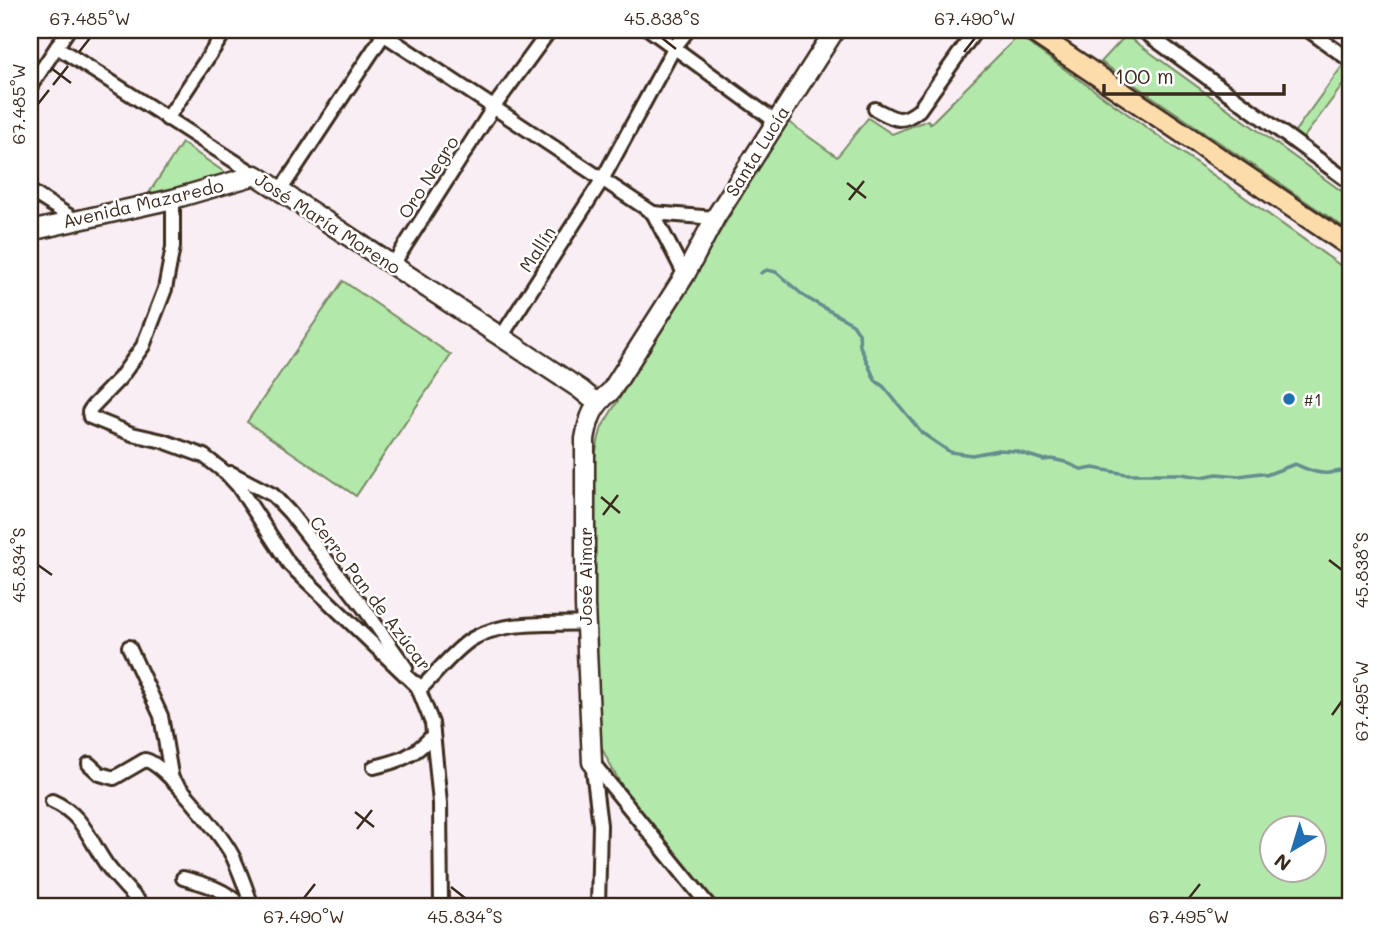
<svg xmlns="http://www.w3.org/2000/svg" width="1381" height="936" font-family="Mali,sans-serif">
<rect width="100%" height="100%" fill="#f9eef4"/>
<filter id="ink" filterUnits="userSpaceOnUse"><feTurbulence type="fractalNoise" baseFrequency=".0143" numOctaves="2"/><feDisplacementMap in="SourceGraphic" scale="14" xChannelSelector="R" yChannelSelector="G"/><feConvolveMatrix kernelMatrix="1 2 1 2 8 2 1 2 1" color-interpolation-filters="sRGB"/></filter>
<g filter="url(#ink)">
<!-- green -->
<g fill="#b3e8ab" stroke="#778964" stroke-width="2" fill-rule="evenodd">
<polygon points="1126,35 1351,198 1351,232 1101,62"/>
<path d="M1018 36 1351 273V906H767L711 902C671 850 621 799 597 736 594 669 591 601 592 533 592 497 591 461 602 427L787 121 837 157 868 118 892 134 928 120 930 124ZM1272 828H1314V870H1272Z"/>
<polygon points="1351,54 1351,74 1299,144 1290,138"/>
<polygon points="182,143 227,174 145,199"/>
<polygon points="343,281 451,355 356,496 247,422"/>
</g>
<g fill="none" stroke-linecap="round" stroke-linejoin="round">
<!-- stream -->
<path stroke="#648e8e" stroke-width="3.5" d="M761 273 767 270 776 272 805 297 853 324 859 333 860 346 875 380 884 387 922 433 950 452 972 455 998 450 1015 451 1044 460 1052 459 1065 462 1083 470 1093 468 1126 474H1181L1202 477 1217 474 1239 476 1261 473 1266 475 1295 464C1304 468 1318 475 1329 473 1340 471 1339 471 1351 472"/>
<defs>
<g id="street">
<polyline points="377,30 653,213 685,275"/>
<polyline points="650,30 775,121"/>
<polyline points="1142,30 1351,183"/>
<polyline points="1308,30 1351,61"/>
<polyline points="57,47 256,175"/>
<polyline points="30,87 68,30"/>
<path d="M875 109C895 119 900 125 919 110L976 30"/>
<polyline points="167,119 226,30"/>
<polyline points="30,191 74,219"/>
<polyline points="280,191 384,34"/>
<polyline points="173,199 173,247 165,289 143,346 120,378 92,407 89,412 90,417 132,434 163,441 204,456 226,473 238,486 289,564 420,689"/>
<polyline points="653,213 715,218"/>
<polyline points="392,266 493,108 550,30"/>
<polyline points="501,337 602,180 674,48 688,30"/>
<polyline points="231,473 273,495 290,513 364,608 406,668"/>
<polyline points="129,647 161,716 172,780"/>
<polyline points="416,683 432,723 436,762 440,803 441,906"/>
<path d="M420 689C436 674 454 650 472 639 504 620 549 625 585 623"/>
<polyline points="592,762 709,906"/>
<polyline points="592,762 600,825 598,906"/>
<path d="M89 764 100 774 114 778 145 760C166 764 221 835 232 855 240 871 246 889 252 906"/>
<path d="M374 767C400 761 414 756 432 736"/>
<path d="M52 801C85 815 90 843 109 868 120 882 132 894 143 906"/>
<path d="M183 878C205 884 225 889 241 906"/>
</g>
<g id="secondary">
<polyline points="30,231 173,199 256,175 580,389 597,403"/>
<path d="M592 762 585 605V439C589 416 593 406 611 391L685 275 715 218 835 30"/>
</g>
<polyline id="primary" points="1030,30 1351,247"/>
</defs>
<!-- street casing -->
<use href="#street" stroke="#3b2a1e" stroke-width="18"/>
<!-- secondary casing -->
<use href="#secondary" stroke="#3b2a1e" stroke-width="23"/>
<!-- primary casing -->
<use href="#primary" stroke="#3b2a1e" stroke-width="24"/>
<!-- street -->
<use href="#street" stroke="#fff" stroke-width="12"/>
<!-- secondary -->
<use href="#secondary" stroke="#fff" stroke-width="18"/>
<!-- primary -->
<use href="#primary" stroke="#fddcac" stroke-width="19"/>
</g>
</g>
<!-- ticks -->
<path fill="none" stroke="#3b2a1e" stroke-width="2.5" d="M662 38 676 49M79 52 90 38M964 52 975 38M51 68 71 83M53 85 68 66M38 104 49 90M847 183 866 198M849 200 864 181M601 497 620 513M603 515 618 495M1329 560 1342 570M38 565 52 575M1332 715 1342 701M355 812 374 827M357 829 372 810M451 887 465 898M304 898 315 884M1189 898 1200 884"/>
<!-- markers -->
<circle fill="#1f6fb2" stroke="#fff" stroke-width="2.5" cx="1289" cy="399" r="7"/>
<g text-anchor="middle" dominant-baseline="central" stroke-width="5" stroke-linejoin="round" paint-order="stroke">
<!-- street labels -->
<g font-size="18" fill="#3b2a1e" stroke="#fff">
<text transform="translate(757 151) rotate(-58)">Santa Lucía</text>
<text transform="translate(428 177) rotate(-57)">Oro Negro</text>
<text transform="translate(143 203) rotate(-13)">Avenida Mazaredo</text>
<text transform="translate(328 223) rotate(33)">José María Moreno</text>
<text transform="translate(537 249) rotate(-57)">Mallín</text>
<text transform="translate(585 576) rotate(-90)">José Aimar</text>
<text transform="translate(371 593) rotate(53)">Cerro Pan de Azúcar</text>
</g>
<!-- poi labels -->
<g font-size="18" fill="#3b2a1e" stroke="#fff" text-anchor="start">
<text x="1303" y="399">#1</text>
</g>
</g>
<!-- margin -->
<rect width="1381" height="936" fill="none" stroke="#fff" stroke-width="77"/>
<!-- north arrow -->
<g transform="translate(1293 849) rotate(218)"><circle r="33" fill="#ffffff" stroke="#b1aaa5" stroke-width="2"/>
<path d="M0-5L12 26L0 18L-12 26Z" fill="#1f6fb2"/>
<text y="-10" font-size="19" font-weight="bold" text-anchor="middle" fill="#3b2a1e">N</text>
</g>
<!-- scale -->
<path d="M1104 84v10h180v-10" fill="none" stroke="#3b2a1e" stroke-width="3.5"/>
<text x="1115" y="84" font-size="21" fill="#3b2a1e" stroke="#ffffff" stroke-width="5" paint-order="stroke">100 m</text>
<rect x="38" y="38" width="1304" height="860" fill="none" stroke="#3b2a1e" stroke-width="2.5"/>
<g font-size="18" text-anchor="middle" fill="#3b2a1e">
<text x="90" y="25">67.485°W</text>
<text x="662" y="25">45.838°S</text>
<text x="975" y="25">67.490°W</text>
<text transform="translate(19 104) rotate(-90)" y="6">67.485°W</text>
<text transform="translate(19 565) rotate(-90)" y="6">45.834°S</text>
<text transform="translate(1362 570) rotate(-90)" y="6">45.838°S</text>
<text transform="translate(1362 701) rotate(-90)" y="6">67.495°W</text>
<text x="304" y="923">67.490°W</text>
<text x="465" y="923">45.834°S</text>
<text x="1189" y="923">67.495°W</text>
</g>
</svg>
